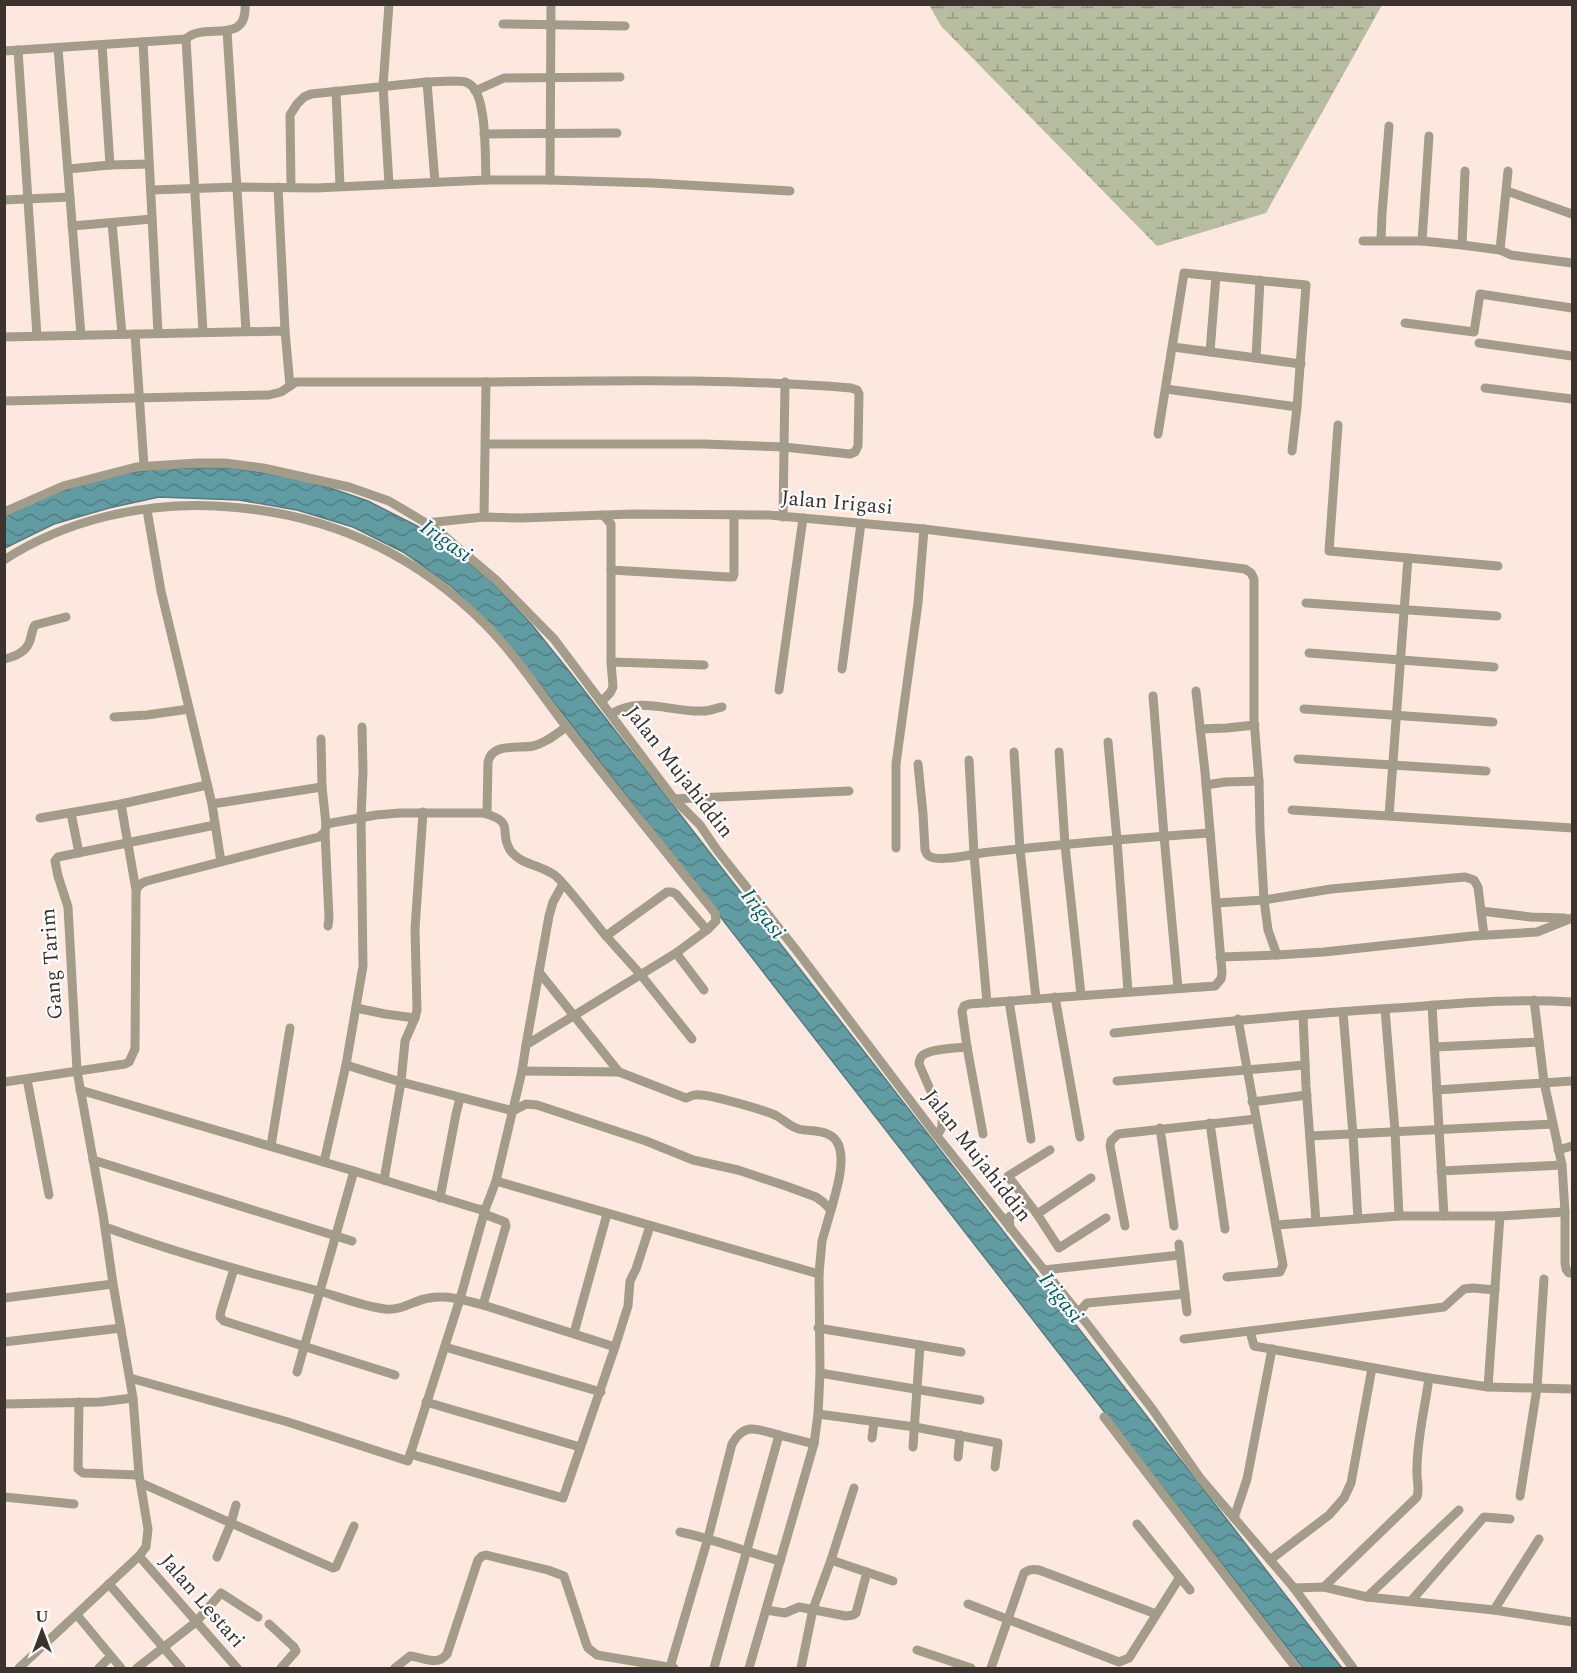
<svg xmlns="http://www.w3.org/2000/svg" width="1577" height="1673" font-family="Spectral,serif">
<defs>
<pattern id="wetland-marsh" width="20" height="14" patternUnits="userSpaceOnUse" patternTransform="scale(1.5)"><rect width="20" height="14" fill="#b6bda0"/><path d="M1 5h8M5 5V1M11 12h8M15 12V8" fill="none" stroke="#959a83"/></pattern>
<pattern id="water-waves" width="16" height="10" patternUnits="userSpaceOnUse" patternTransform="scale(1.5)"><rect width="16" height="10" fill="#619ca3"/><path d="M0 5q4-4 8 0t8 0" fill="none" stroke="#518085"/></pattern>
</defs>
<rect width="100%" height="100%" fill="#fde8e0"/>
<!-- wetland -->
<polygon fill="url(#wetland-marsh)" points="929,5 1382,5 1266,213 1157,246 941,26"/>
<!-- water -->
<polygon fill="url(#water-waves)" stroke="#567c80" stroke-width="1.5" points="168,468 232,468 307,480 368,501 417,526 457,553 493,583 532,625 569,671 1342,1668 1303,1668 546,692 498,633 452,587 403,552 353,527 297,510 239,500 159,497 109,508 54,524 5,548 5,514 36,499 113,475"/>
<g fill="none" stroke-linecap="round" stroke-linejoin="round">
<!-- street -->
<g stroke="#a39c89" stroke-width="9">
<polyline points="389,4 383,86 389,184"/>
<polyline points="503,24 625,26"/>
<polyline points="227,31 246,331"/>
<polyline points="143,42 158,333"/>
<polyline points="102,45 110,165"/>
<polyline points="58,48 81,335"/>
<polyline points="18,50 37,336"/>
<polyline points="4,51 186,39"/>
<polyline points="427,82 435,182"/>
<polyline points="336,91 340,186"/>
<polyline points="475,91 504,78 620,77"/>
<polyline points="484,134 617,133"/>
<polyline points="68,169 110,165 149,164"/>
<polyline points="550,180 551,4"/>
<polyline points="278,187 285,331"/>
<path d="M291 187 290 115 297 104 304 97 311 94 427 82 454 81C461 81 467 81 472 86 487 100 485 159 486 180"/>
<polyline points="151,190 237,187 316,188 486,180 550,180 652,183 790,191"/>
<polyline points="1507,191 1572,214"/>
<polyline points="4,200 70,197"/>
<polyline points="112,223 122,334"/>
<polyline points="72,226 152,219"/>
<polyline points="1381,240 1382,214 1389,126"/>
<polyline points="1363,241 1422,241 1462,245 1500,250 1511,255 1572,263"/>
<polyline points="1422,241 1429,136"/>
<polyline points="1462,245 1465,171"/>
<polyline points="1500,250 1508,171"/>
<polyline points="1405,323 1474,332 1480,294 1572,308"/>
<path d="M203 332 186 39C204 21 248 47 245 4"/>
<polyline points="135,334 144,466"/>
<polyline points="4,337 285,331 290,386"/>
<polyline points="1479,343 1572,356"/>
<polyline points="1173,347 1301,364"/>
<polyline points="1210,352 1216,276"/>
<polyline points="1256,358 1260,280"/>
<polyline points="1485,388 1572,399"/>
<polyline points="1166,389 1297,407"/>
<polyline points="4,401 269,395 281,392 296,382 486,382"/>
<polyline points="1338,425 1329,551 1498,566"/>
<polyline points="1158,434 1184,273 1306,285 1297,407 1292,451"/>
<polyline points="147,510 161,591 212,804"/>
<polyline points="4,512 63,486 136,467 197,463 225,463 263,468 349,487 389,501 426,523 443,535 496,580 554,639 674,799 700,825 717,850 797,951 937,1136 1088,1325 1153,1410 1200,1478 1294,1588 1353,1668"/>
<polyline points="603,515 611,524 611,570 729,577 733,577 734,574 734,515"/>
<path d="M484 517 486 382C608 381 729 378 851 388L857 390 859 394 858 446 855 452 850 454 784 447 704 444H486"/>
<polyline points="783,517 785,382"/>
<polyline points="426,523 484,517 521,518 633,514 769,515 924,529 918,603 896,764 896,848"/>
<polyline points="924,529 1245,569 1251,573 1254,579 1254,720 1259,781 1260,830 1264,900 1268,930 1277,955 1324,952 1472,936 1537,932 1572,918"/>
<polyline points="1408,558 1389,816 1572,828"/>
<path d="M4 560C65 520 144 502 216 506 320 511 410 549 484 623 516 655 540 693 568 729 616 791 666 852 715 913L716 921 707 930"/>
<polyline points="1306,603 1497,616"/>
<polyline points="1309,653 1494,667"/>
<path d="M4 659C14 657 25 652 29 643 32 637 31 631 35 625L66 617"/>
<polyline points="611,662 704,665"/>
<polyline points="842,669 861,523"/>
<polyline points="779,690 803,518"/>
<polyline points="1153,696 1164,836 1178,988"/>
<polyline points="602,701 610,693 613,687 611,662 611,570"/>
<polyline points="1304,709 1493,722"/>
<path d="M611 714C642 695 671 713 704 711 710 711 716 708 722 707"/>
<polyline points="114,717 147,715 189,709"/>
<polyline points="1200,729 1227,728 1255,725"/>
<polyline points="321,739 322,787"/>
<polyline points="1108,742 1117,840 1128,992"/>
<polyline points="1014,752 1020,849 1036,999"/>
<polyline points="1059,752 1065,845 1081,995"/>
<polyline points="1298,759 1486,771"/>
<polyline points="969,760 974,854 987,1003"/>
<path d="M918 764 923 814 925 850C927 854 926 855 931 857 942 862 977 853 990 852 1063 844 1137 838 1210 833"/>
<polyline points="1206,785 1225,782 1259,781"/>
<polyline points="674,799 849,791"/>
<polyline points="121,804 136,890"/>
<polyline points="1292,810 1389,816"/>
<polyline points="71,813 79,853"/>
<path d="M487 813 488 762C492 742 519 749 533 746 546 743 556 734 566 727"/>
<polyline points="40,818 121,804 207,785"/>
<path d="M326 824 376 815 400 813H483C517 822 498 831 510 850 521 866 545 865 558 878 575 896 590 917 606 936"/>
<polyline points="325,832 329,918 328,926"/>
<polyline points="1216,903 1264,900 1331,889 1465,877 1474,880 1478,887 1484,935"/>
<polyline points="1481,911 1531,917 1565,918"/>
<polyline points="676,953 707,930 676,894 672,892 667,892 606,936 641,975 692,1039"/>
<polyline points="1220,957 1277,955"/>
<polyline points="539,972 619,1072"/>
<polyline points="1055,997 1080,1137"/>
<polyline points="1534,1000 1544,1082 1562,1165 1565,1212 1565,1263 1566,1269 1569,1273 1572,1273"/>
<polyline points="1009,1001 1031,1139"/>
<polyline points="1432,1005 1444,1216"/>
<polyline points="356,1008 385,1014 415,1018"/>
<polyline points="1385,1009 1395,1131 1399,1216"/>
<polyline points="1343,1012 1353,1135 1358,1219"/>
<polyline points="1303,1015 1306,1086 1316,1222"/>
<path d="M1114 1033C1207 1023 1301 1014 1395 1008 1454 1004 1513 998 1572 1002"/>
<polyline points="526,1045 549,916 553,902 563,884"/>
<polyline points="967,1047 983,1134"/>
<polyline points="1435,1047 1539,1042"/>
<polyline points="346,1065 401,1082 513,1111 526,1104 537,1105 646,1141 693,1160 738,1170 786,1186 816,1197 823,1202 831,1210 822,1241 819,1274 820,1373 818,1414 814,1444 749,1668"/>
<path d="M522 1071 619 1072 686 1098C689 1097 692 1095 695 1095 707 1093 763 1110 775 1115 783 1119 790 1127 799 1129 811 1132 830 1129 837 1142 847 1158 836 1192 831 1210"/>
<polyline points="27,1079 49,1195"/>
<polyline points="1117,1081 1305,1065"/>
<path d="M4 1082 125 1064 129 1062 135 1049 136 894C136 886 141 883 147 881 205 866 262 851 319 837L325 832 326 824 322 787 212 804 221 862"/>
<polyline points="80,1090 354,1171 478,1209 485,1210 496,1181 522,1071 526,1045 676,953 704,990"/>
<polyline points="1437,1090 1572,1081"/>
<polyline points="1252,1102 1307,1095"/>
<polyline points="1210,1123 1225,1229"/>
<polyline points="1160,1128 1174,1226"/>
<path d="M937 1136 942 1127V1117L919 1064C920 1060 919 1058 923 1055 930 1049 956 1048 967 1047L962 1011 964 1006 969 1004 1215 986 1221 979 1222 973 1205 772 1196 691"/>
<polyline points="1310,1136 1553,1124"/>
<polyline points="271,1146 290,1028"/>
<polyline points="1050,1150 1008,1176 1037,1214 1059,1248 1106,1218"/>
<polyline points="1558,1150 1572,1146"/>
<polyline points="93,1160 352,1241"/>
<polyline points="324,1162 346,1065 363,966 361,818 363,771 362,727"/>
<polyline points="1441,1171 1562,1165"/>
<polyline points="384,1180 401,1082 405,1041 415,1018 417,1010 415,929 423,812"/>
<polyline points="496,1181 819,1274"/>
<polyline points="440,1198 456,1114 460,1098"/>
<polyline points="1037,1214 1091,1178"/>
<polyline points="1276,1225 1399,1216 1500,1216"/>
<polyline points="1125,1226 1110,1146 1111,1141 1118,1134 1256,1119"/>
<path d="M105 1227C174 1252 244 1272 315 1290 338 1296 361 1306 385 1309 402 1311 414 1300 429 1298 447 1295 465 1300 483 1305L506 1226 505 1222 484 1214"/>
<polyline points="1010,1228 1009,1217 1028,1203"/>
<polyline points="1179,1244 1187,1312"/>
<polyline points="234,1269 221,1311 220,1317 224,1321 395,1375"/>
<polyline points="1044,1270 1180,1255"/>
<polyline points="1227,1277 1280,1272 1283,1265 1238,1019"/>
<polyline points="4,1298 113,1284"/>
<polyline points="483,1305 615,1347"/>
<polyline points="1078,1313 1087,1303 1185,1294"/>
<polyline points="818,1328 961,1352"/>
<polyline points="1250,1331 1254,1346 1429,1378 1488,1387 1572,1389"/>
<polyline points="574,1333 607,1214"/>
<polyline points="1184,1339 1444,1307 1464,1289 1473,1288 1495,1290"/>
<polyline points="4,1342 121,1328"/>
<polyline points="445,1347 601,1392"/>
<polyline points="297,1372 354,1171"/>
<polyline points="820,1373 980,1400"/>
<polyline points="130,1378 288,1422 408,1461 460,1299 485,1210"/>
<polyline points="1488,1387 1500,1216 1565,1212"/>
<polyline points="79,1402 78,1469 83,1473 139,1475"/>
<polyline points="426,1402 580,1447"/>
<polyline points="4,1404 100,1402 133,1398"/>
<polyline points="818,1414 915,1427 998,1443 995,1467"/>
<polyline points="1104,1417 1296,1668"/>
<polyline points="872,1438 874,1422"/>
<polyline points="913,1447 920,1345"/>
<polyline points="410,1454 563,1498 615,1347 628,1306 630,1281 636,1269 650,1226"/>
<polyline points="958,1457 960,1435"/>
<polyline points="141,1483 231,1523 236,1505"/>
<polyline points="1520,1496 1537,1388 1544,1279"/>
<polyline points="4,1497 74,1504"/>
<polyline points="1234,1518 1247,1479 1272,1349"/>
<polyline points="1137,1524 1190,1590"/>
<path d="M680 1532C714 1539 746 1552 780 1561"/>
<polyline points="139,1556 237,1668"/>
<polyline points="217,1557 231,1523 333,1568 336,1567 354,1526"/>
<polyline points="831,1560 893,1581"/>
<polyline points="1270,1560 1329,1515 1344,1498 1351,1483 1372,1368"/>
<polyline points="109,1584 181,1668"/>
<path d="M1324 1587 1417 1497C1420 1487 1416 1479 1417 1469 1417 1438 1425 1408 1429 1378"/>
<polyline points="1294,1588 1324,1587 1367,1597 1494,1610 1572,1622"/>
<polyline points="1367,1597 1459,1510"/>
<polyline points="1411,1601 1484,1517 1510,1519"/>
<polyline points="968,1604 1119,1662 1129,1658 1180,1577"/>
<polyline points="766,1610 785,1613 799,1607 846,1616 853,1615 856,1613 867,1572"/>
<polyline points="1494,1610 1539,1539"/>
<polyline points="77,1615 121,1668"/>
<polyline points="269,1624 294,1647 296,1651 281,1668"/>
<polyline points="917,1650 971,1668"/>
<path d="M670 1667 708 1538 732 1444C745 1421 758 1430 779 1435"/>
<polyline points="19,1668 139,1556 146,1547 148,1529 139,1475 133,1398 113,1284 103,1214 77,1071 68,907 58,876 55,861 58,857 215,825"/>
<polyline points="99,1668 110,1657"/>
<polyline points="137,1668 196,1622 221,1593 258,1617"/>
<path d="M395 1668 410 1656C423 1657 437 1667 447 1654L478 1560 482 1556 486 1555 548 1570 564 1576 586 1643 588 1648 597 1655 674 1668"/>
<polyline points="714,1668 779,1435 814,1444"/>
<polyline points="801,1668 813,1609 831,1560 854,1488"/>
<path d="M991 1668 1024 1573C1029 1569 1034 1569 1039 1570L1156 1614"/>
</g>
</g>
<g text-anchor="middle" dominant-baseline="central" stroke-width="4.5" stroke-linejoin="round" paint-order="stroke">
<!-- street labels -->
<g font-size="21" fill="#3c322e" stroke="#fff">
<text transform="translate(837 503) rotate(5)">Jalan Irigasi</text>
<text transform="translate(679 772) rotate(52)">Jalan Mujahiddin</text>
<text transform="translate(52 964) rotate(-94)">Gang Tarim</text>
<text transform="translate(977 1156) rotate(52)">Jalan Mujahiddin</text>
<text transform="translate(202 1601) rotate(49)">Jalan Lestari</text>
</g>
<!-- water labels -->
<g font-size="22" font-style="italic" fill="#025c65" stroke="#fff">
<text transform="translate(446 541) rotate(35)">Irigasi</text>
<text transform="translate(763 914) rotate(52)">Irigasi</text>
<text transform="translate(1061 1298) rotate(52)">Irigasi</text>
</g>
</g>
<!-- border -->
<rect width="1577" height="1673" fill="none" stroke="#3c322e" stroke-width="12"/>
<!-- north arrow -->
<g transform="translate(42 1631)" stroke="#ffffff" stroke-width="4.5" paint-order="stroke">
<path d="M0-4.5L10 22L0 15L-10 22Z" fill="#3c322e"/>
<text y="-9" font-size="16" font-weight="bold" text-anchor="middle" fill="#3c322e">U</text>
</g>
</svg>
